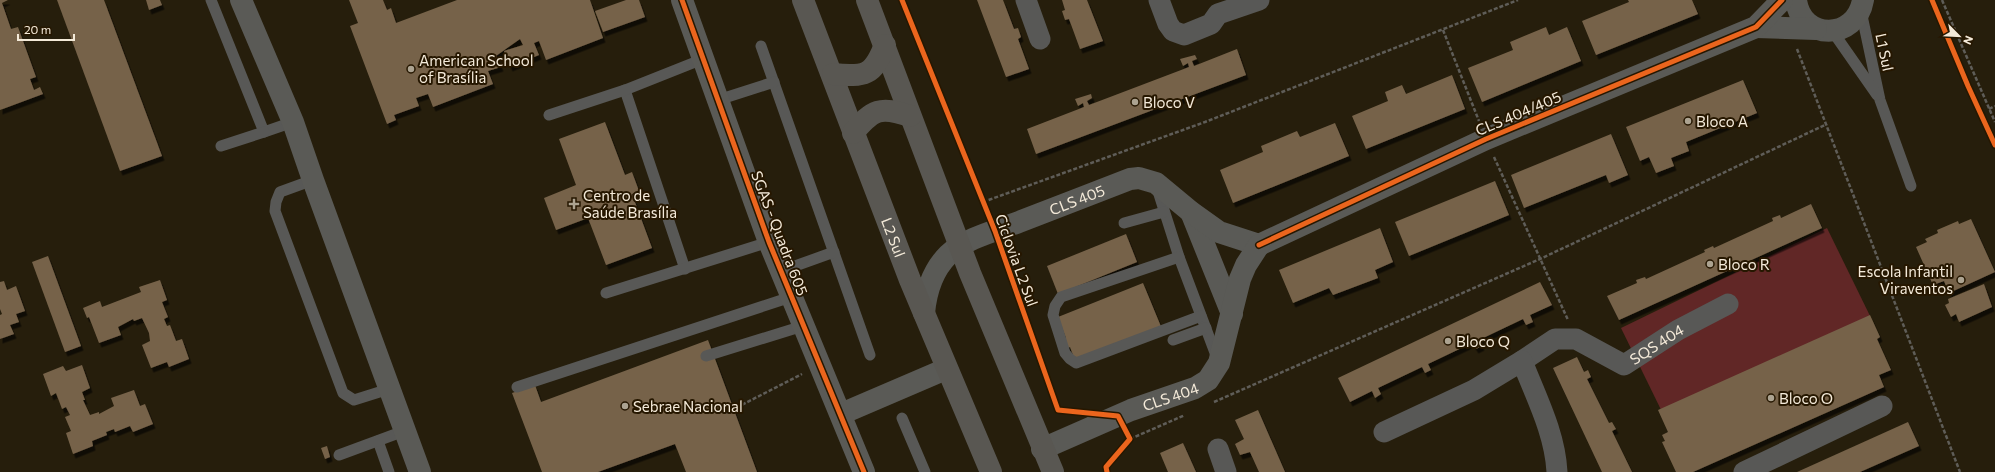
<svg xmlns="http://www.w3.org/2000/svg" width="1995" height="472" font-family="Commissioner,sans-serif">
<defs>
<filter id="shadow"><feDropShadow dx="2.5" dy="4.5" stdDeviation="0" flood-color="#0009"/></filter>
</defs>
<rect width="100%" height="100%" fill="#261e0c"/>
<!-- green -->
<polygon fill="#612726" points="1827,228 1872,320 1666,420 1621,328"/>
<!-- building -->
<g fill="#766249" filter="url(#shadow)">
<polygon points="0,0 8,0 2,3 11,29 18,27 36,77 30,79 34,90 40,87 43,94 0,110"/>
<polygon points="57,0 104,0 162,156 120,171"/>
<polygon points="146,0 160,0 162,5 149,10"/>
<polygon points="349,0 383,0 387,10 391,8 396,23 457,0 590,0 603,38 546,60 539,41 534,43 539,55 510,67 504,51 523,45 520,39 496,56 501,67 488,71 493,84 433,107 428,94 416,98 419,106 394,115 396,120 387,124 350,26 358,23"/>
<polygon points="626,0 639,0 645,17 603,32 595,11"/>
<polygon points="977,0 1003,0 1014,29 1018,28 1021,37 1018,39 1029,69 1006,77"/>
<polygon points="1062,0 1087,0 1103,41 1080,49 1069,19 1065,20 1062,11 1065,10"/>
<polygon points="1628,0 1692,0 1698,14 1596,55 1582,21 1629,2"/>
<polygon points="1546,27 1549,35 1567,27 1581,61 1482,102 1468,68 1513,50 1510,42"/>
<polygon points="1237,49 1246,75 1036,154 1027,129 1084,107 1083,103 1078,106 1075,99 1091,94 1092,98 1087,101 1089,105 1189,67 1188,63 1183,66 1180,59 1195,55 1197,59 1192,61 1194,66"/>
<polygon points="1452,75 1465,109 1366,149 1352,116 1388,101 1385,92 1402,85 1406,94"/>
<polygon points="1743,80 1757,113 1686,142 1689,151 1671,158 1674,166 1656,173 1649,157 1640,161 1626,127"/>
<polygon points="605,122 625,175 632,172 639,191 632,194 652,248 606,265 588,218 556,230 544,198 576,185 559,139"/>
<polygon points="1335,123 1349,156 1233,203 1220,170 1263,152 1261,146 1297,131 1300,137"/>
<polygon points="1611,134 1628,175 1609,183 1606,175 1524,208 1511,175"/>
<polygon points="1495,181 1509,215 1409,256 1395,222"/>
<polygon points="1811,204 1822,228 1619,320 1607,296 1637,283 1636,280 1645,277 1646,279 1705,252 1704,250 1713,246 1714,248 1773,221 1772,218 1780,215 1781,218"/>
<polygon points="1971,219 1995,272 1949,293 1944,281 1933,285 1916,247 1927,242 1925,239 1938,233 1937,230 1958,221 1959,224"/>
<polygon points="1380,228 1393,262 1375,270 1378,278 1333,295 1329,288 1293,303 1279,270"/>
<polygon points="1126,234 1137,262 1058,294 1047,266"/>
<polygon points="48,256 81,346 65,352 32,262"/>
<polygon points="160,280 167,300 162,302 168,317 164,319 167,326 170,325 176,341 182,339 189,359 169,367 167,362 151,368 142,345 150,341 149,333 142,318 134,321 133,319 118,327 121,335 99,343 89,317 87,318 83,308 100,301 102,307 141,292 139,287"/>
<polygon points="4,281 7,290 16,286 25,311 16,314 19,322 10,325 14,334 0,339 0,315 2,314 0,309 0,282"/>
<polygon points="1540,282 1552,305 1530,315 1533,322 1526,325 1523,319 1479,340 1482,346 1476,349 1472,343 1428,364 1431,370 1425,373 1422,367 1378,388 1381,394 1375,398 1372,391 1350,402 1338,378"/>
<polygon points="1143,283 1162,329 1076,363 1070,347 1068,348 1064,339 1066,338 1058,317"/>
<polygon points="1984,284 1992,307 1959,322 1956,314 1951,317 1945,305 1949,303 1948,299"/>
<polygon points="1870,315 1880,337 1877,339 1891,370 1879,375 1884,387 1693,472 1676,472 1662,442 1665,441 1662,435 1668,432 1658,410"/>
<polygon points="708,340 757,472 686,472 675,444 598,472 542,472 512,393 535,385 541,402"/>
<polygon points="1577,357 1584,372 1588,370 1591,377 1587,379 1609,423 1612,422 1616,429 1612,431 1632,472 1602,472 1553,368"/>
<polygon points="82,365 90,388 82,392 85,400 83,400 90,415 99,412 99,414 114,406 111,398 134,390 140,406 145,404 153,424 133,432 130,426 115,432 114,429 106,432 107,435 92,441 93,446 73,454 66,433 71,431 65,417 70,415 66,407 62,409 56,393 51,396 43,374 63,366 66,371"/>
<polygon points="1258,410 1285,472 1259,472 1250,452 1240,455 1235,444 1244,439 1235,420"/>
<polygon points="1908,422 1919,446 1860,472 1797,472"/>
<polygon points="1183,443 1196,472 1168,472 1160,453"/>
<polygon points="327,446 330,457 325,459 321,448"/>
</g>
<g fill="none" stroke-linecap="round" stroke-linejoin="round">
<!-- path -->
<g stroke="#5f5d58" stroke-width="2.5" stroke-dasharray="4 2" stroke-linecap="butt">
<polyline points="1942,0 1995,122"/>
<polyline points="1443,30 1479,121"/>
<polyline points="1797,49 1960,472"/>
<polyline points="1989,109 1995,106"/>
<polyline points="1494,157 1568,320"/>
<polyline points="983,202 1205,122 1518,0"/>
<polyline points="1214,402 1540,259 1827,124"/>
<polyline points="726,413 802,374"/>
<polyline points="1130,439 1185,415"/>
</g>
<!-- lane -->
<g stroke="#585856" stroke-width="11">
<polyline points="211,0 264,132 293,122"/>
<polyline points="1861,11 1880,100 1911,186"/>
<polyline points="1833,32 1877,95"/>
<polyline points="761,46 870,355"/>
<polyline points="625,90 685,269"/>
<polyline points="718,100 774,82"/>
<polyline points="549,115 625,90 703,59"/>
<polyline points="221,146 264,132"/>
<polyline points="313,180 280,192 276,202 275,211 343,393 354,400 389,389"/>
<polyline points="1157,188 1179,257 1217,358"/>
<polyline points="1124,223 1164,212"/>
<polyline points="1179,257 1061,297 1055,306 1053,315 1065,353 1070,359 1076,363 1201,316"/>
<polyline points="781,271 834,252"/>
<polyline points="606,293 769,242"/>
<polyline points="1173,340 1206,328"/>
<polyline points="706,356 803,326"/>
<polyline points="517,387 791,297"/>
<polyline points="902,418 925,472"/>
<polyline points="378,441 389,472"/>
<polyline points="339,455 404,431"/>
</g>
<!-- street -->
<g stroke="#585856" stroke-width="21">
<polyline points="1026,0 1040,39"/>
<polyline points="1159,0 1168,24 1173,31 1184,35 1211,24 1218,14 1259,0"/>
<path id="s1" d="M1522 361 1555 339H1576L1624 365 1678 330 1728 304"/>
<path d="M1384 432 1474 390 1522 361C1536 397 1555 433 1557 472"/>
<polyline points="1218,449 1226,472"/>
<polyline points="1744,472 1882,406"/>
</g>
<!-- secondary -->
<g stroke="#5a5a56" stroke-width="22">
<polyline points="241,0 293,122 313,180 420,472"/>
<polyline points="682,0 769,242 864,472"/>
<path d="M1796 0C1801 41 1856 41 1863 0"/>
<polyline points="1756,27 1816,29"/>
<polyline points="1191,212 1232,314"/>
<polyline points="1259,245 1486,139 1756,27 1782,0"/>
<path id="s2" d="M924 313C926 292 932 271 948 255 966 238 995 231 1019 222 1056 208 1093 193 1130 179L1139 178 1156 183 1191 212 1219 232 1259 245"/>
<polyline points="841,414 946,369"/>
<path id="s3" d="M1042 449 1131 410 1195 388 1208 380 1219 363 1240 279 1246 265 1259 245"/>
</g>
<!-- primary -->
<g stroke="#595752" stroke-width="22">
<path id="s4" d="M803 0 910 280 991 472"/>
<polyline points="867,0 970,273 1053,472"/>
<path d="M833 74C865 77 873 76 885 45"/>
<path d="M853 133C873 109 880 106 910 116"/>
</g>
<defs>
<g id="cycleway">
<polyline points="682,0 769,242 864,472"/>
<polyline points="902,0 995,231 1058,410 1118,416 1130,439 1106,467 1107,472"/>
<polyline points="1932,0 1968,86 1995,145"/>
<polyline points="1259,245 1486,139 1756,27 1782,0"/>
</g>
</defs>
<!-- cycleway casing -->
<use href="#cycleway" stroke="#261700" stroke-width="8"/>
<!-- cycleway -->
<use href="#cycleway" stroke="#eb651d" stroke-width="5"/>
</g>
<!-- markers -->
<g fill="#aca391" stroke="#261700" stroke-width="1.5">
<circle cx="411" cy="69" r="4"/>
<circle cx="1135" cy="102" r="4"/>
<circle cx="1688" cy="121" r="4"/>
<path d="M572 198h4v4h4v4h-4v4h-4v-4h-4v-4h4z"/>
<circle cx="1710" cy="264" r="4"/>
<circle cx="1961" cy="280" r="4"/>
<circle cx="1448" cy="341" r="4"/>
<circle cx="1771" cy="398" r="4"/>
<circle cx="625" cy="406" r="4"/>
</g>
<g text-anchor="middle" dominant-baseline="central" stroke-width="4" stroke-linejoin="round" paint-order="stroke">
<!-- street labels -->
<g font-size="15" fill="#f4ead9" stroke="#261700">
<text transform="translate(1885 52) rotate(78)">L1 Sul</text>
<text transform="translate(1518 113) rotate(-23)">CLS 404/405</text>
<text stroke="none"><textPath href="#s2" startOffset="205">CLS 405</textPath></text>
<text transform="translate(780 233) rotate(69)">SGAS - Quadra 605</text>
<text stroke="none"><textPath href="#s4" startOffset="254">L2 Sul</textPath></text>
<text transform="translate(1017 260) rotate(70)">Ciclovia L2 Sul</text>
<text stroke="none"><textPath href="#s1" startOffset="154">SQS 404</textPath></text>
<text stroke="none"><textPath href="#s3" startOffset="139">CLS 404</textPath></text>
</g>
<!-- poi labels -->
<g font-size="15" fill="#f4ead9" stroke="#261700" text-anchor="start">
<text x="419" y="60">American School<tspan x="419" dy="17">of Brasília</tspan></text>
<text x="1143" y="102">Bloco V</text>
<text x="1696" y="121">Bloco A</text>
<text x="583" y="195">Centro de<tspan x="583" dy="17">Saúde Brasília</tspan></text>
<text x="1718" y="264">Bloco R</text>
<text x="1953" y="271" text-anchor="end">Escola Infantil<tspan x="1953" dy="17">Viraventos</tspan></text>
<text x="1456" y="341">Bloco Q</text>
<text x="1779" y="398">Bloco O</text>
<text x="633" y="406">Sebrae Nacional</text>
</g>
</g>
<!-- north arrow -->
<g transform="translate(1959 36) rotate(114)" stroke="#261700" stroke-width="3" paint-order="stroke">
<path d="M0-3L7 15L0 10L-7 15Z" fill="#f4ead9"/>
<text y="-6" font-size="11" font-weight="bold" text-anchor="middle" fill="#f4ead9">N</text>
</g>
<!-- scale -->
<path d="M18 34v6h56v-6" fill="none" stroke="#f4ead9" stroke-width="2"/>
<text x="24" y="34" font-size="12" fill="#f4ead9" stroke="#261700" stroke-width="3" paint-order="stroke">20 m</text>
</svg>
